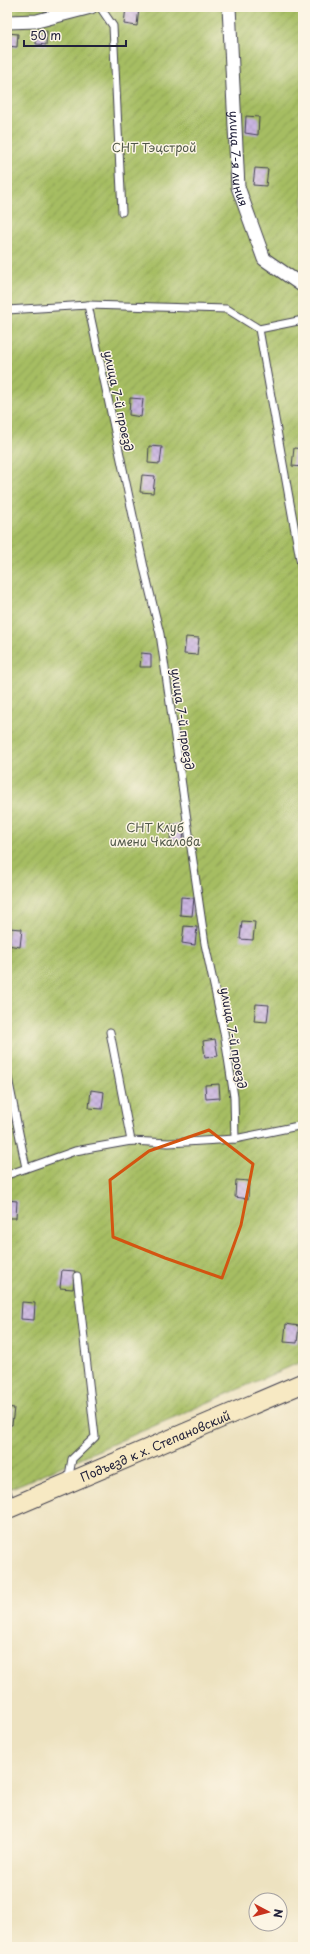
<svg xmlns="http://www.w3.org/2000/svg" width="310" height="1954" font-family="'Playpen Sans',sans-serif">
<defs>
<pattern id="garden-furrows" width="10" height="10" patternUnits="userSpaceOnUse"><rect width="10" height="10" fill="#a6bd62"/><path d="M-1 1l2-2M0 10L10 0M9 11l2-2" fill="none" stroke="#879952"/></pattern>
<pattern id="building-cross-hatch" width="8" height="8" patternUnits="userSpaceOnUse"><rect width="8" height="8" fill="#cab5e2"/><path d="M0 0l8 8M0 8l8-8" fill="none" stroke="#ad9bc3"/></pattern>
</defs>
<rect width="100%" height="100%" fill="#fcf5e5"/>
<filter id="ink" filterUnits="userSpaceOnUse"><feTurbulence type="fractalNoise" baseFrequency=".025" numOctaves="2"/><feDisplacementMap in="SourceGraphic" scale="8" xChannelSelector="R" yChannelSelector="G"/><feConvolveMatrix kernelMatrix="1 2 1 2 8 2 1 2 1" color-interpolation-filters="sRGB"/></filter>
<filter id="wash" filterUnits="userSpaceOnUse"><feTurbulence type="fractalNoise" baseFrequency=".012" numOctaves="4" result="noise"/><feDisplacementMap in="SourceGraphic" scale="16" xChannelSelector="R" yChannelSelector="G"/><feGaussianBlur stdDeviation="0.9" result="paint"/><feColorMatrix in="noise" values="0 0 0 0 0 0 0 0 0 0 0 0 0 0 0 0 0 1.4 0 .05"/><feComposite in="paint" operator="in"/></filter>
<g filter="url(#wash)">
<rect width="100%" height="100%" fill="#ede2c0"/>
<!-- garden -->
<polygon fill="url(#garden-furrows)" stroke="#64704e" points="7,7 303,7 303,1361 7,1490"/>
<g id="blocks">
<!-- building -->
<g fill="url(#building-cross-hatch)">
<polygon points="126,7 139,8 137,26 124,24"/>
<polygon points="37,31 47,31 46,45 36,44"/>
<polygon points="8,33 18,34 17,47 7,46"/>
<polygon points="246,116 259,117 258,135 245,133"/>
<polygon points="255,168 268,169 266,186 253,185"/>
<polygon points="130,398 143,399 141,417 129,415"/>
<polygon points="149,446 162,447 160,464 148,463"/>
<polygon points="294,448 303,449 303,467 292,466"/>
<polygon points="142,475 155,476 153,493 140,492"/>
<polygon points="186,637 199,638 197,655 184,654"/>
<polygon points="141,653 151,654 151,667 140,667"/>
<polygon points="171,824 184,826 183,843 170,842"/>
<polygon points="181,897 194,898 192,916 180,915"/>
<polygon points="242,921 255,922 253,940 240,939"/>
<polygon points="184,926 197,927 195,945 182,943"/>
<polygon points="9,928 22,929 20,947 7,945"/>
<polygon points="256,1004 269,1005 267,1022 254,1021"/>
<polygon points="215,1039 218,1056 205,1058 203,1041"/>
<polygon points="219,1084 220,1098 206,1099 205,1085"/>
<polygon points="91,1090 104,1092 102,1109 89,1108"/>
<polygon points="236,1180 249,1181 248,1199 235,1197"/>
<polygon points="7,1200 17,1201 16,1218 7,1218"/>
<polygon points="62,1270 75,1271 73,1289 60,1288"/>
<polygon points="22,1302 35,1303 34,1320 21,1319"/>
<polygon points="286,1324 299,1326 297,1343 284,1342"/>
<polygon points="7,1407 14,1408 12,1425 7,1425"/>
</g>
</g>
</g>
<g filter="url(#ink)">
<use href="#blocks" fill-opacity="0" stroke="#403f4f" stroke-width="1"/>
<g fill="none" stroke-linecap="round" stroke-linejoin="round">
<defs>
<g id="lane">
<polyline points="100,7 113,26 122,212"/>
<polyline points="88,305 145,572 160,634 205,944 224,1032 234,1097 235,1139"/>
<polyline points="7,310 88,305 227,309 259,329 303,320"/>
<polyline points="259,329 303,576"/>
<polyline points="110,1032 131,1141"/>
<polyline points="7,1073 26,1168"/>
<polyline points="7,1175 75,1151 131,1141 169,1143 235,1139 303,1125"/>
<polyline points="68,1481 72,1459 95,1437 77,1276"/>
<polyline points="7,1491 11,1506"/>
</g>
<g id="street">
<path id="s1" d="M229 7 238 187 264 259 303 286"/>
<polyline points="7,22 37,21 91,7"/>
</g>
<g id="secondary">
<path id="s2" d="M7 1509 303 1383"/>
</g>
</defs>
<!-- lane casing -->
<use href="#lane" stroke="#403f4f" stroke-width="9"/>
<!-- street casing -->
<use href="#street" stroke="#403f4f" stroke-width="15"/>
<!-- secondary casing -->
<use href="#secondary" stroke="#403f4f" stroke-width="21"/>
<!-- lane -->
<use href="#lane" stroke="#fff" stroke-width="7"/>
<!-- street -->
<use href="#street" stroke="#fff" stroke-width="13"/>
<!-- secondary -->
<use href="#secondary" stroke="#f7e9c3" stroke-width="19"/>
</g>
</g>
<!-- marked area -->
<path fill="none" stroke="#d45411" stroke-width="3" stroke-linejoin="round" d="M209 1130 253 1164 241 1225 222 1278 165 1258 113 1237 110 1180 149 1151Z"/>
<g text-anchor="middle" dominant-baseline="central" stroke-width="3" stroke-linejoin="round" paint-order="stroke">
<!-- park labels -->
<g font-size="12" fill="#505849" stroke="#fcf5e5">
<text x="154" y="147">СНТ Тэцстрой</text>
<text x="155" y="827">СНТ Клуб<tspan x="155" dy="14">имени Чкалова</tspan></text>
</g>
<!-- street labels -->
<g font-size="12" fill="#22223b" stroke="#fcf5e5">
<text stroke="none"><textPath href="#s1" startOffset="152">улица 7-я линия</textPath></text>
<text transform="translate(119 401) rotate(78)">улица 7-й проезд</text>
<text transform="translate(183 719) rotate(82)">улица 7-й проезд</text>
<text transform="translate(234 1038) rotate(80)">улица 7-й проезд</text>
<text stroke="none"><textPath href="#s2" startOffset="161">Подъезд к х. Степановский</textPath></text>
</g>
</g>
<!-- margin -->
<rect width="310" height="1954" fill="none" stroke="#fcf5e5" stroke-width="24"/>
<!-- north arrow -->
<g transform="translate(268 1912) rotate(97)"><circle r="19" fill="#fcf5e5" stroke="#a5a1a1"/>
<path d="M0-3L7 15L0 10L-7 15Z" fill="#c8321e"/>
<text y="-6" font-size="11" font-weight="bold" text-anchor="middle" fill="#22223b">N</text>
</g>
<!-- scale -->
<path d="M24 40v6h102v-6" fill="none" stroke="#22223b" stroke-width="2"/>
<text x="30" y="40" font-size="12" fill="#22223b" stroke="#fcf5e5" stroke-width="3" paint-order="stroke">50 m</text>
</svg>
